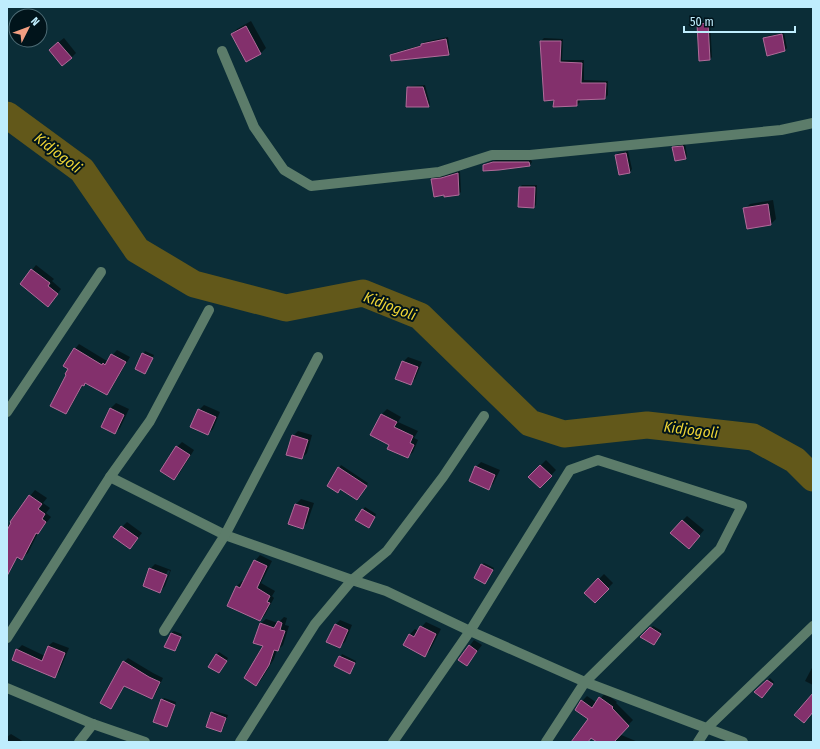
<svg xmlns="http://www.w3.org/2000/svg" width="820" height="749" font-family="'Fira Sans Condensed',sans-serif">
<rect width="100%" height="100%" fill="#0b2d37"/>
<!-- shadow -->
<g fill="#0007" fill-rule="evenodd">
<polygon points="251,21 266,48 261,53 246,61 232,34 237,29"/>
<polygon points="710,21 712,57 710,59 698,24 700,22"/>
<polygon points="784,33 787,48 785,50 764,39 767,36"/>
<polygon points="448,37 450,52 448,54 391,55 393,53 422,45 424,42"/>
<polygon points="64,38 76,53 71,58 55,45"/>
<polygon points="544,38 563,39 562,60 584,60 584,80 608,81 608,95 605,98 579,99 580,102 577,105 555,99 545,100 541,41"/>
<polygon points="425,85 430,104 428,106 408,88 410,86"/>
<polygon points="685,144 687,156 685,158 673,148 675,145"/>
<polygon points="628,151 632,169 630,172 620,174 616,155 618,153"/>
<polygon points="496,160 531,160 532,162 530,165 484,165 486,163"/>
<polygon points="460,171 461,192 459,194 445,194 432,180 434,177 444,176"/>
<polygon points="522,185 537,185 536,205 534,207 520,187"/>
<polygon points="773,200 776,219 771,224 745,209 750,204"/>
<polygon points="36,265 54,279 52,281 61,289 52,301 32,270"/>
<polygon points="79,344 107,361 117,350 130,357 111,389 106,394 86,382 83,384 70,408 65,413 69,368 75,349"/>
<polygon points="145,351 154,355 145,372 136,368"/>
<polygon points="408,357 422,362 415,379 410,384 403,362"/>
<polygon points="116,403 129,409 120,428 115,433 102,427 111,408"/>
<polygon points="204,405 220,412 213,429 208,434 199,410"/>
<polygon points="387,409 401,417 398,422 418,431 414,438 418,440 413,452 408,457 390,444 371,434 382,414"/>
<polygon points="298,431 312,435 307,453 302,458 293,436"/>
<polygon points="182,442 194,450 179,474 174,479 177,447"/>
<polygon points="546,460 556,470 540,487 529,477"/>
<polygon points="481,462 500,470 493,484 488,489 476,467"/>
<polygon points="341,465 368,483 359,497 341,489 338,491 328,486"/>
<polygon points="35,490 47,498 43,503 50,508 46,513 51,517 38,533 28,553 22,558 19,557 12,564 7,561 7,527 30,496"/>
<polygon points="301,499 314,503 307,523 302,528 289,524 296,504"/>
<polygon points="365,507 376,514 371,524 363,510"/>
<polygon points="687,516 704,530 694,542 682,521"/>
<polygon points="127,522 142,533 130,548 122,527"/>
<polygon points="260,555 272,561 261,583 275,591 272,596 274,598 265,615 260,620 228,606 237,586 242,581 244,582 255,561"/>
<polygon points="484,563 494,568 487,581 482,565"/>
<path d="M155 564 171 570 165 586 160 592 150 569ZM168 570 170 571 163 587H161Z"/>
<polygon points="604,574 613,583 595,602 585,593"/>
<polygon points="284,617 287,618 285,625 289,626 283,645 278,650 277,650 274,659 261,680 256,685 264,646 260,624 266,619 278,623"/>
<polygon points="340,620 352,625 345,642 339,647 335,625"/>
<polygon points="426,622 441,629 430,650 425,655 404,645 410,634 415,629 418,631"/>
<polygon points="653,626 662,631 656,641 642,636"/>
<polygon points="174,631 182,634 177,648 175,650 171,633"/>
<polygon points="474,640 482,645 467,665 459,660"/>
<polygon points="53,642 69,648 59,672 55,676 17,650 22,645 45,656 48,646"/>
<polygon points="219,652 228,658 219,672 217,654"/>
<polygon points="342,654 356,661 352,670 336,666"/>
<polygon points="128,658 153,673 163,678 156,693 152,698 125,685 115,703 111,707 124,662"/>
<polygon points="813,666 813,685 805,681"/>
<polygon points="770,678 774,682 764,695 755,692"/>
<polygon points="605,693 617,702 616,703 633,720 619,734 638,742 599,742 592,737 588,742 572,742 589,719 582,701 587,696 597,703"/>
<polygon points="164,698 176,702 169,724 167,726 162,700"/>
<polygon points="214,711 228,715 223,729 221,731 212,713"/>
<polygon points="11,734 24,742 7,742 7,737"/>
</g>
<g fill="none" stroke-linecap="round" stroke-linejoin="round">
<!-- river -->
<polyline stroke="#62581a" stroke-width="27" points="7,115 82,170 137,250 194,284 286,308 363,293 420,316 530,423 564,434 647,425 753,437 795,460 813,478"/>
</g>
<!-- building -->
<g fill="#83306c" stroke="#b06c9a">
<polygon points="708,23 710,60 699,61 697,24"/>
<polygon points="246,26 261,54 246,62 231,34"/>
<polygon points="782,34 785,51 767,56 763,38"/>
<polygon points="446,39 449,55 391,61 390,55 421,46 421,44"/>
<polygon points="540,41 561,41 560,62 582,63 581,83 606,83 605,99 577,100 577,106 553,107 554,100 544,101"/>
<polygon points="58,42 72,58 62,66 49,50"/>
<polygon points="407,87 423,87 429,107 406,107"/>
<polygon points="683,146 686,159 675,161 672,147"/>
<polygon points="626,153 630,173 619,175 615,155"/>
<polygon points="493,162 529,162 530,166 499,170 483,171 483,165"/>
<polygon points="458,173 459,195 444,197 444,195 434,197 431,179 441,178"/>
<polygon points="519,187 535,187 534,208 518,207"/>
<polygon points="768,204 771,225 747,229 743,208"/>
<polygon points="31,269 50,283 48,286 58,294 48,307 20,284"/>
<polygon points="74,348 102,365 103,363 105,365 111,354 126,362 107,395 85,383 84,386 82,385 66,414 50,406 66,375 65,374 68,369 63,366"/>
<polygon points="142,353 153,358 145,374 135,369"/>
<polygon points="402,361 418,367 411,385 395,379"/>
<polygon points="110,408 124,415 115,434 101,427"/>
<polygon points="198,409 216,417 208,435 190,427"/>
<polygon points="381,414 397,422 394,427 413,436 410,443 414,445 408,458 387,449 389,445 370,435"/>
<polygon points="292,435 308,440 302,459 286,455"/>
<polygon points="176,446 190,455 174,480 160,471"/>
<polygon points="540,465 552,476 540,488 528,477"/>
<polygon points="475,466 495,475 489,490 469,481"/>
<polygon points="338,467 367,486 357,500 340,489 338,493 327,486"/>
<polygon points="29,495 42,504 38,509 45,514 42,519 46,522 38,534 36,533 22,560 17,557 7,576 7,530 11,523 10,522"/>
<polygon points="295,504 309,508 303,529 288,524"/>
<polygon points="362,509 375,517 369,528 355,520"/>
<polygon points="682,520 700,536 689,549 670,533"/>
<polygon points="121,526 138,538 130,549 113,537"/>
<polygon points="254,560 267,566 257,588 270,596 267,602 270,603 260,621 227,606 236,586 240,588"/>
<polygon points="481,564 493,570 485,584 474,578"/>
<polygon points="149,568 167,575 160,593 143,586"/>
<polygon points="598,578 609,589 595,603 584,593"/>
<polygon points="278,621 282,623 280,630 285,631 278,651 274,650 269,665 256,686 244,678 263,646 253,643 260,623 274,628"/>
<polygon points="335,624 348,630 340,648 326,642"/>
<polygon points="420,626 436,634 425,657 403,645 409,634 414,637"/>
<polygon points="650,627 661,634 654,645 640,637"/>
<polygon points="171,633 181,637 175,651 164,647"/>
<polygon points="469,645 477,651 467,666 458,660"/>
<polygon points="48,646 65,653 55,678 12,660 16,649 42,661"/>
<polygon points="216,654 227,661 219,673 208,667"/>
<polygon points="339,656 355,663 350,674 334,666"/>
<polygon points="123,661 149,677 160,682 152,699 124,686 111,709 100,703"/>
<polygon points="767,680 773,684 762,698 754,692"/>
<polygon points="813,693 813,712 804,723 794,715"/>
<polygon points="599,697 613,707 612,708 629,726 614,742 597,742 591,738 588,742 571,742 588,719 575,710 581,700 592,708"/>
<polygon points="161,699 175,705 167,727 153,722"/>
<polygon points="211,712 226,718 221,732 206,727"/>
</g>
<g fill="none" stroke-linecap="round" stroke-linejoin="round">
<!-- minor -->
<g stroke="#5c7c6a" stroke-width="10">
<polyline points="222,51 254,127 284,170 311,186 439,172 492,155 530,155 781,130 813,123"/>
<polyline points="7,412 101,272"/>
<polyline points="110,477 225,535 352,580 386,591 470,631 585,682 743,742"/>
<polyline points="164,631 225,535 318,357"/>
<polyline points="7,638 110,477 150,421 209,310"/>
<polyline points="7,688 93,724 145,742"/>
<polyline points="79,742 93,724"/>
<polyline points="240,742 315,624 352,580 387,551 443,477 484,416"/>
<polyline points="393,742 470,631 570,470 598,460 742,506 720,549 585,682 546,742"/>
<polyline points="698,742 707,728 813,626"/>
</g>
</g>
<g text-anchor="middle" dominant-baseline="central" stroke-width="4" stroke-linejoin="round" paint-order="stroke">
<!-- water labels -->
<g font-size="15" font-style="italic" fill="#ecd335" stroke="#01141b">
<text transform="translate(58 153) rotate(38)">Kidjogoli</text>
<text transform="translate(390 306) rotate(21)">Kidjogoli</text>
<text transform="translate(691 430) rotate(7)">Kidjogoli</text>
</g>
</g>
<!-- border -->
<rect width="820" height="749" fill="none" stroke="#bfedfd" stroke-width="16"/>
<!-- north arrow -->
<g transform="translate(28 28) rotate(48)"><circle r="19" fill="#01141b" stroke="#4d6b75"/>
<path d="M0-3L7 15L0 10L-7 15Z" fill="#f39f82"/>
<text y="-6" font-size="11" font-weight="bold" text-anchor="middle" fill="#bfedfd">N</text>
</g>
<!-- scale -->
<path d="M684 26v6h111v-6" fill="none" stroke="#bfedfd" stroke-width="2"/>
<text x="690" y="26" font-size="12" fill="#bfedfd" stroke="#01141b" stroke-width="3" paint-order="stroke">50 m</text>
</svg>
